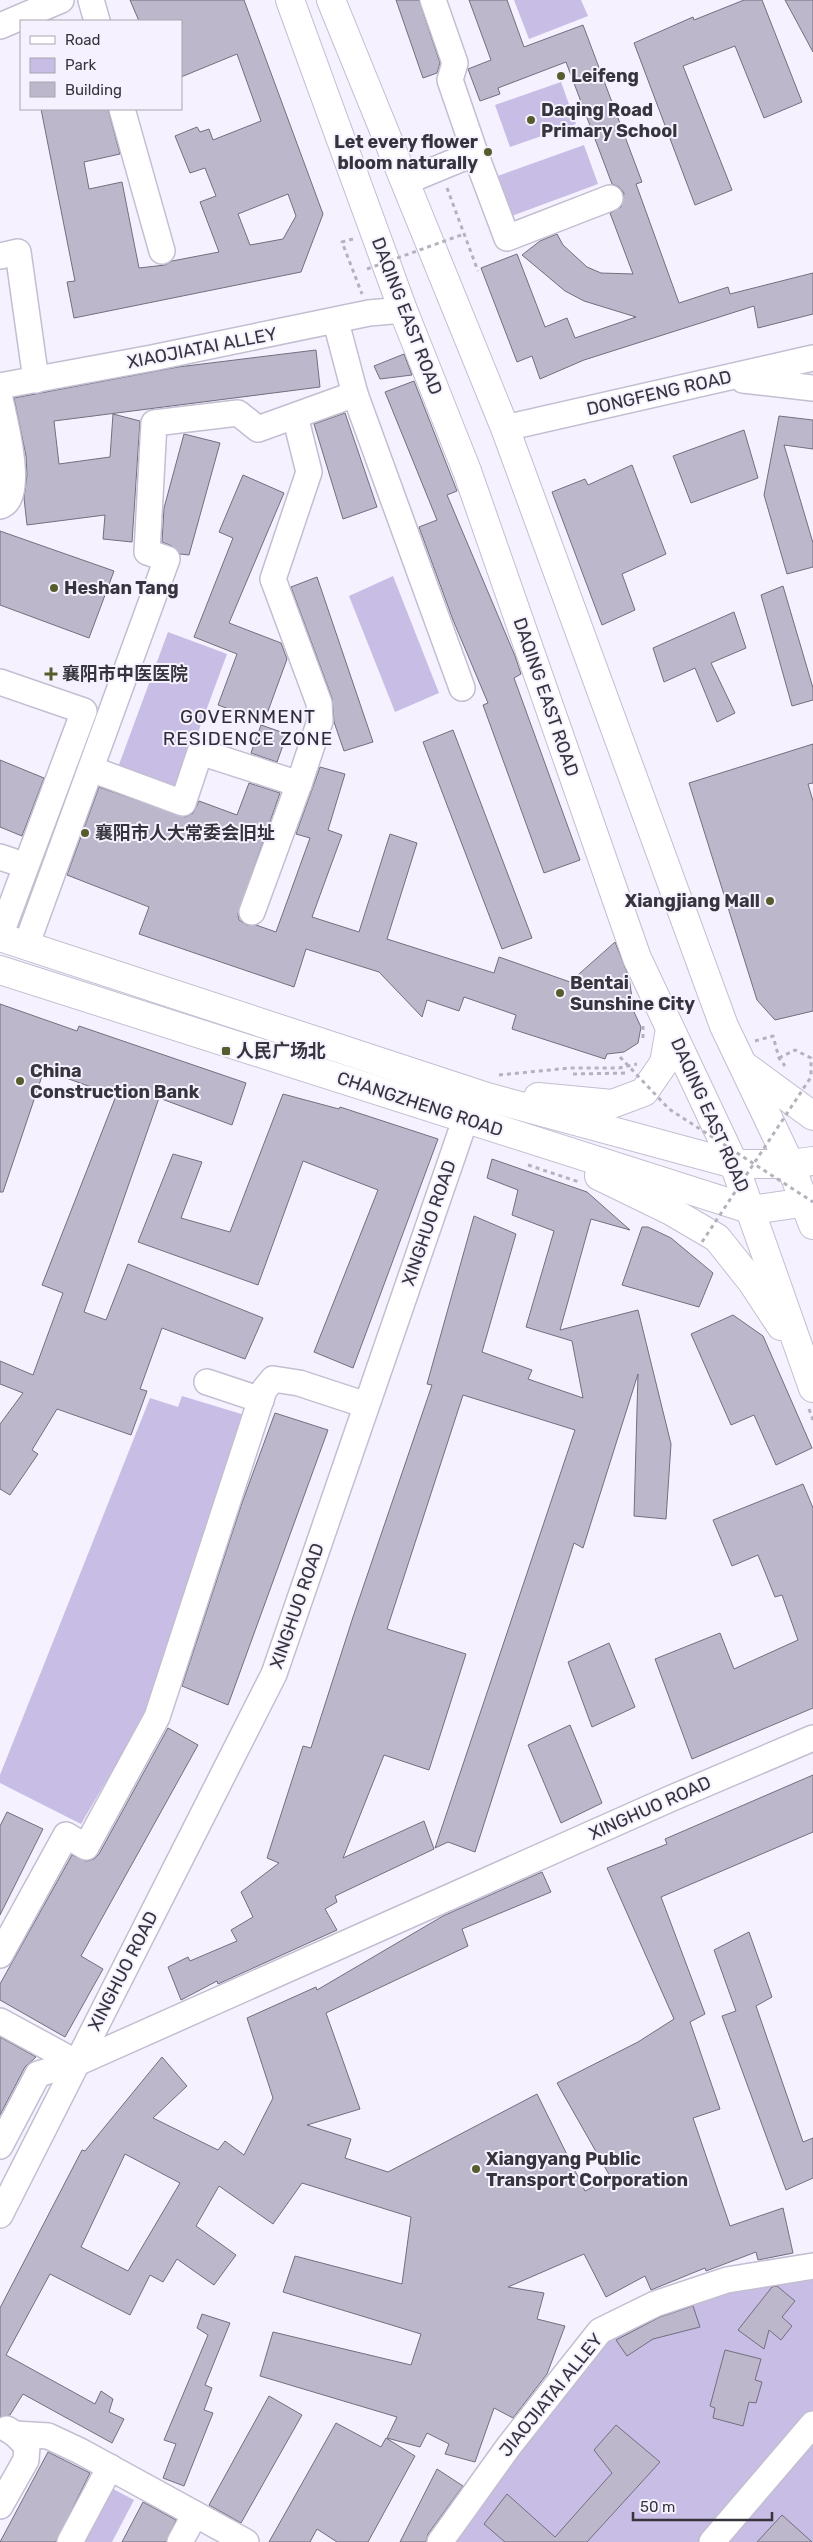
<svg xmlns="http://www.w3.org/2000/svg" width="813" height="2542" font-family="Rubik,'Noto Sans SC',sans-serif">
<rect width="100%" height="100%" fill="#f5f1fe"/>
<!-- green -->
<g fill="#c8bde5">
<polygon points="514,0 581,0 588,16 529,39"/>
<polygon points="561,82 576,124 510,147 495,105"/>
<polygon points="584,145 598,184 509,217 495,177"/>
<polygon points="393,576 439,693 395,712 349,596"/>
<polygon points="168,632 227,654 176,792 117,770"/>
<polygon points="182,1396 248,1416 150,1706 81,1824 0,1783 0,1775 150,1398 178,1407"/>
<polygon points="813,2266 813,2542 440,2542 600,2331"/>
<polygon points="102,2483 134,2500 112,2542 70,2542"/>
</g>
<!-- building -->
<g fill="#bcb7ca" stroke="#736e80" fill-rule="evenodd">
<path d="M130 0H244L323 214 301 272 74 318 67 282 75 281 41 109H108L120 154 84 162 89 189 122 182 139 268 165 265 172 261 219 252 200 202 216 196 205 168 190 173 175 136 197 127 200 132 209 129 213 140 261 121 237 54 181 77V21H139ZM288 194 296 216 283 239 250 245 238 214Z"/>
<polygon points="396,0 419,0 440,63 437,73 423,78"/>
<polygon points="469,0 507,0 524,47 583,25 642,182 636,184 679,303 728,287 730,294 813,273 813,314 758,328 754,306 584,360 540,379 532,356 517,362 481,268 517,254 545,327 567,318 575,338 636,317 584,301 565,291 522,255 540,241 557,234 563,245 587,267 601,273 633,274 610,213 621,207 624,193 619,187 612,184 566,62 498,88 500,94 480,101 468,69 491,60"/>
<polygon points="744,0 762,0 802,102 764,118 735,46 683,66 732,190 695,205 634,43 693,17 694,20"/>
<polygon points="785,0 813,0 813,52"/>
<polygon points="316,350 320,387 54,421 59,464 110,457 113,414 140,421 132,542 103,539 105,515 27,525 24,498 27,475 26,456 14,398 178,367"/>
<polygon points="404,354 412,375 380,379 374,366"/>
<polygon points="414,381 457,491 447,495 515,656 521,674 514,678 580,860 544,873 483,705 488,703 453,620 419,527 437,520 385,392"/>
<polygon points="345,413 377,507 343,519 314,424"/>
<polygon points="779,416 813,420 813,449 784,445 813,543 813,567 787,574 764,495"/>
<polygon points="744,430 758,478 691,503 673,456"/>
<polygon points="184,434 220,443 189,555 180,554 172,546 162,542 164,508"/>
<polygon points="632,465 666,554 622,574 635,610 602,625 552,492 585,479 588,485"/>
<polygon points="243,475 284,493 229,623 281,643 287,659 264,722 218,705 237,654 194,637 233,538 219,532"/>
<polygon points="0,531 114,571 89,638 0,605"/>
<polygon points="317,577 373,742 344,751 334,722 332,698 291,587"/>
<polygon points="783,586 813,688 813,700 792,706 761,595"/>
<polygon points="734,612 746,648 711,663 735,713 717,722 695,668 664,682 653,648"/>
<polygon points="261,725 287,734 277,762 251,753"/>
<polygon points="453,730 532,938 502,949 423,742"/>
<polygon points="813,744 813,783 808,784 813,801 813,1011 775,1020 757,1000 689,783"/>
<polygon points="0,760 44,778 22,836 0,827"/>
<polygon points="320,767 345,774 328,830 342,835 312,917 359,932 390,834 417,843 387,939 494,973 499,957 570,982 615,942 629,977 634,1012 641,1027 638,1043 624,1052 607,1054 605,1059 512,1029 516,1015 464,997 459,1011 427,1000 422,1017 379,972 306,949 294,987 139,934 149,907 67,875 99,787 185,817 193,813 199,801 237,815 249,783 280,793 238,914 239,920 247,925 256,925 276,932 310,838 296,834"/>
<polygon points="0,1004 77,1031 79,1026 246,1083 232,1125 159,1098 84,1312 106,1320 128,1264 263,1318 245,1359 162,1328 140,1389 147,1391 131,1435 57,1409 32,1450 38,1454 10,1495 0,1489 0,1424 23,1393 0,1384 0,1361 33,1375 63,1293 42,1285 116,1096 44,1070 3,1192 0,1192"/>
<polygon points="283,1094 339,1109 340,1107 438,1139 353,1368 314,1352 378,1190 303,1161 258,1285 138,1242 173,1154 202,1162 181,1218 230,1232"/>
<polygon points="492,1159 587,1192 630,1230 591,1219 560,1330 638,1310 671,1444 666,1519 634,1516 638,1374 583,1548 574,1543 475,1852 448,1842 435,1848 575,1430 463,1395 387,1629 466,1654 429,1770 384,1755 343,1858 424,1821 434,1849 335,1896 337,1902 325,1909 337,1930 218,1984 217,1981 181,2000 168,1967 188,1957 190,1961 237,1941 231,1930 253,1917 241,1892 279,1863 267,1858 303,1746 311,1748 353,1617 432,1385 427,1384 474,1216 516,1234 482,1352 532,1370 528,1379 583,1398 572,1341 526,1327 554,1231 512,1215 518,1190 487,1178"/>
<polygon points="642,1227 648,1227 671,1238 713,1273 699,1307 622,1285"/>
<polygon points="733,1315 763,1336 812,1448 776,1465 754,1415 731,1425 691,1334"/>
<polygon points="275,1413 328,1430 228,1705 182,1686 242,1503"/>
<polygon points="803,1484 813,1508 813,1708 692,1759 655,1659 720,1633 734,1669 798,1640 782,1595 775,1597 758,1555 732,1566 713,1520"/>
<polygon points="609,1643 635,1707 592,1727 568,1662"/>
<polygon points="570,1725 602,1803 561,1823 528,1745"/>
<polygon points="168,1728 198,1745 81,1956 103,1969 65,2037 0,2000 0,1984 72,1855 86,1861 94,1859 99,1854"/>
<path d="M813 1775V1832L661 1897 705 2014 690 2022 720 2109 693 2118 730 2226 783 2208 793 2253 758 2260 756 2252 706 2271 705 2268 651 2290 645 2276 606 2297 584 2254 508 2287 544 2293 537 2319 565 2326 547 2374 513 2418 494 2408 475 2462 445 2454 449 2444 427 2433 420 2447 387 2438 397 2417 260 2376 273 2332 411 2365 421 2334 283 2292 295 2256 402 2284 411 2217 302 2183 273 2224 219 2186 196 2226 236 2255 214 2285 177 2259 163 2282 150 2275 130 2315 50 2274 6 2355 95 2404 101 2391 113 2399 109 2412 124 2419 112 2443 23 2394 10 2415 0 2417V2308L82 2150 85 2151 162 2057 187 2086 153 2118 218 2150 225 2141 244 2155 273 2098 247 2018 316 1987 317 1990 443 1916 542 1872 551 1892 462 1929 468 1946 326 2013 360 2109 307 2125 351 2139 345 2158 388 2172 537 2094 585 2191 611 2178 557 2083 638 2042 674 2019 607 1868 667 1844 665 1839ZM125 2154 180 2183 128 2271 81 2247Z"/>
<polygon points="7,1812 43,1829 0,1915 0,1826"/>
<polygon points="749,1932 772,1997 756,2006 803,2142 813,2138 813,2178 786,2190 722,2016 736,2011 714,1950"/>
<polygon points="0,2037 36,2057 25,2067 0,2115"/>
<polygon points="777,2286 795,2301 782,2317 792,2326 781,2340 769,2330 764,2349 738,2330 772,2287"/>
<polygon points="693,2306 700,2327 653,2339 627,2356 616,2340 660,2317"/>
<polygon points="202,2314 230,2323 205,2385 212,2388 204,2410 213,2413 184,2486 163,2478 176,2444 164,2440 208,2335 197,2328"/>
<polygon points="725,2350 761,2359 755,2380 762,2382 756,2403 749,2402 743,2426 713,2418 715,2408 710,2406"/>
<polygon points="269,2396 302,2415 241,2523 209,2505"/>
<polygon points="336,2423 381,2447 386,2438 415,2456 368,2542 337,2542 317,2529 310,2542 269,2542"/>
<polygon points="616,2425 660,2462 587,2542 505,2542 484,2524 507,2494 555,2537 612,2473 594,2450"/>
<polygon points="48,2452 90,2473 56,2542 0,2542"/>
<polygon points="437,2469 463,2486 428,2534 426,2542 400,2542"/>
<polygon points="143,2502 176,2520 166,2542 122,2542"/>
<polygon points="782,2515 812,2542 757,2542"/>
</g>
<g fill="none" stroke-linecap="round" stroke-linejoin="round">
<defs>
<g id="minor">
<polyline points="91,0 97,21"/>
<polyline points="433,0 455,63 450,80 475,153"/>
<polyline points="0,26 61,0"/>
<polyline points="122,109 162,251"/>
<polyline points="405,182 475,153 507,238 610,198"/>
<polyline points="0,256 18,252 36,380"/>
<polyline points="743,380 813,388"/>
<polyline points="0,386 152,358 369,313 403,310"/>
<polyline points="355,394 462,688"/>
<path d="M0 399C4 419 26 499 0 506"/>
<polyline points="295,416 309,472 273,579 319,703 320,721 299,784"/>
<polyline points="505,428 813,358"/>
<polyline points="0,682 84,711 0,936"/>
<polyline points="91,769 183,803 200,752 299,784 252,912"/>
<polyline points="0,857 12,861"/>
<polyline points="26,946 167,559 147,552 154,423 238,413 258,429 355,394 336,322"/>
<polyline points="207,1382 261,1400"/>
<polyline points="0,1955 66,1835 86,1847 157,1717 264,1390 273,1379 299,1383 366,1405"/>
<polyline points="0,2021 77,2063"/>
<polyline points="0,2146 38,2074 77,2063 672,1798 813,1738"/>
<polyline points="0,2215 274,1674 463,1126"/>
<polyline points="15,2434 48,2436 80,2451 246,2542"/>
<polyline points="0,2506 26,2460 27,2446 15,2434 7,2429"/>
<polyline points="70,2542 110,2467"/>
<polyline points="180,2542 195,2514"/>
<polyline points="440,2542 509,2446 600,2331 655,2304 727,2280 813,2266"/>
<polyline points="712,2542 813,2424"/>
</g>
<g id="major">
<polyline points="290,0 403,310 467,471 637,958 734,1164 813,1388"/>
<polyline points="331,0 505,428 724,1026 790,1164 813,1225"/>
<polyline points="0,937 487,1097 734,1164 790,1164 813,1161"/>
<polyline points="0,970 752,1210 813,1201"/>
<polyline points="746,1067 813,1116"/>
<polyline points="538,1097 612,1104 644,1092 664,1063 670,1029"/>
<polyline points="599,1176 671,1211 717,1238 752,1282 781,1326"/>
</g>
</defs>
<!-- minor casing -->
<use href="#minor" stroke="#c3bed1" stroke-width="28"/>
<!-- major casing -->
<use href="#major" stroke="#c3bed1" stroke-width="30"/>
<!-- path -->
<g stroke="#b5b2bd" stroke-width="3" stroke-dasharray="4 4" stroke-linecap="butt">
<polyline points="447,188 478,271"/>
<polyline points="353,239 342,242 362,294"/>
<polyline points="643,1026 643,1039"/>
<polyline points="755,1041 773,1036 779,1058 785,1066"/>
<polyline points="779,1058 795,1050 811,1058 811,1077"/>
<polyline points="573,1074 628,1073"/>
<polyline points="499,1075 570,1068 619,1068 637,1064"/>
<polyline points="528,1165 579,1182"/>
<polyline points="809,1409 813,1420"/>
</g>
<!-- minor -->
<use href="#minor" stroke="#fff" stroke-width="25"/>
<!-- major -->
<use href="#major" stroke="#fff" stroke-width="28"/>
<!-- path-bridge -->
<g stroke="#b5b2bd" stroke-width="3" stroke-dasharray="4 4" stroke-linecap="butt">
<polyline points="367,269 464,234"/>
<polyline points="620,1057 669,1109 813,1202"/>
<polyline points="702,1242 811,1077"/>
</g>
</g>
<!-- markers -->
<g fill="#565d2c" stroke="#f5f1fe" stroke-width="2">
<circle cx="561" cy="76" r="5"/>
<circle cx="531" cy="120" r="5"/>
<circle cx="488" cy="152" r="5"/>
<circle cx="54" cy="588" r="5"/>
<path d="M48.5 666.5h5v5h5v5h-5v5h-5v-5h-5v-5h5z"/>
<circle cx="85" cy="833" r="5"/>
<circle cx="770" cy="901" r="5"/>
<circle cx="560" cy="993" r="5"/>
<rect x="221" y="1046" width="10" height="10" rx="2.5"/>
<circle cx="20" cy="1081" r="5"/>
<circle cx="476" cy="2169" r="5"/>
</g>
<g text-anchor="middle" dominant-baseline="central" stroke-width="4" stroke-linejoin="round" paint-order="stroke">
<!-- poi labels -->
<g font-size="18" font-weight="bold" fill="#36343c" stroke="#f5f1fe" text-anchor="start">
<text x="571" y="76">Leifeng</text>
<text x="541" y="110">Daqing Road<tspan x="541" dy="21">Primary School</tspan></text>
<text x="478" y="142" text-anchor="end">Let every flower<tspan x="478" dy="21">bloom naturally</tspan></text>
<text x="64" y="588">Heshan Tang</text>
<text x="62" y="674">襄阳市中医医院</text>
<text x="95" y="833">襄阳市人大常委会旧址</text>
<text x="760" y="901" text-anchor="end">Xiangjiang Mall</text>
<text x="570" y="983">Bentai<tspan x="570" dy="21">Sunshine City</tspan></text>
<text x="236" y="1051">人民广场北</text>
<text x="30" y="1071">China<tspan x="30" dy="21">Construction Bank</tspan></text>
<text x="486" y="2159">Xiangyang Public<tspan x="486" dy="21">Transport Corporation</tspan></text>
</g>
<!-- street labels -->
<g font-size="18" fill="#36343c" stroke="#f5f1fe">
<text transform="translate(407 316) rotate(69)">DAQING EAST ROAD</text>
<text transform="translate(202 348) rotate(-11)">XIAOJIATAI ALLEY</text>
<text transform="translate(659 393) rotate(-13)">DONGFENG ROAD</text>
<text transform="translate(546 697) rotate(71)">DAQING EAST ROAD</text>
<text transform="translate(420 1104) rotate(18)">CHANGZHENG ROAD</text>
<text transform="translate(710 1115) rotate(66)">DAQING EAST ROAD</text>
<text transform="translate(429 1223) rotate(-71)">XINGHUO ROAD</text>
<text transform="translate(297 1606) rotate(-71)">XINGHUO ROAD</text>
<text transform="translate(650 1808) rotate(-24)">XINGHUO ROAD</text>
<text transform="translate(123 1971) rotate(-63)">XINGHUO ROAD</text>
<text transform="translate(551 2395) rotate(-51)">JIAOJIATAI ALLEY</text>
</g>
<!-- neighbourhood labels -->
<g font-size="19" letter-spacing="1" fill="#302c3b" stroke="#f5f1fe">
<text x="248" y="716">GOVERNMENT<tspan x="248" dy="22">RESIDENCE ZONE</tspan></text>
</g>
</g>
<!-- legend -->
<rect x="20" y="20" width="162" height="90" fill="#f5f1fe" stroke="#a9a5b0"/>
<rect x="30" y="36" width="25" height="8" fill="#ffffff" stroke="#a9a5b0"/>
<text x="65" y="45" font-size="15" fill="#36343c">Road</text>
<rect x="30" y="58" width="25" height="15" fill="#c8bde5" stroke="#a9a5b0"/>
<text x="65" y="70" font-size="15" fill="#36343c">Park</text>
<rect x="30" y="82" width="25" height="15" fill="#bcb7ca" stroke="#a9a5b0"/>
<text x="65" y="95" font-size="15" fill="#36343c">Building</text>
<!-- scale -->
<path d="M633 2512v8h139v-8" fill="none" stroke="#36343c" stroke-width="2.5"/>
<text x="640" y="2512" font-size="15" fill="#36343c" stroke="#f5f1fe" stroke-width="4" paint-order="stroke">50 m</text>
</svg>
